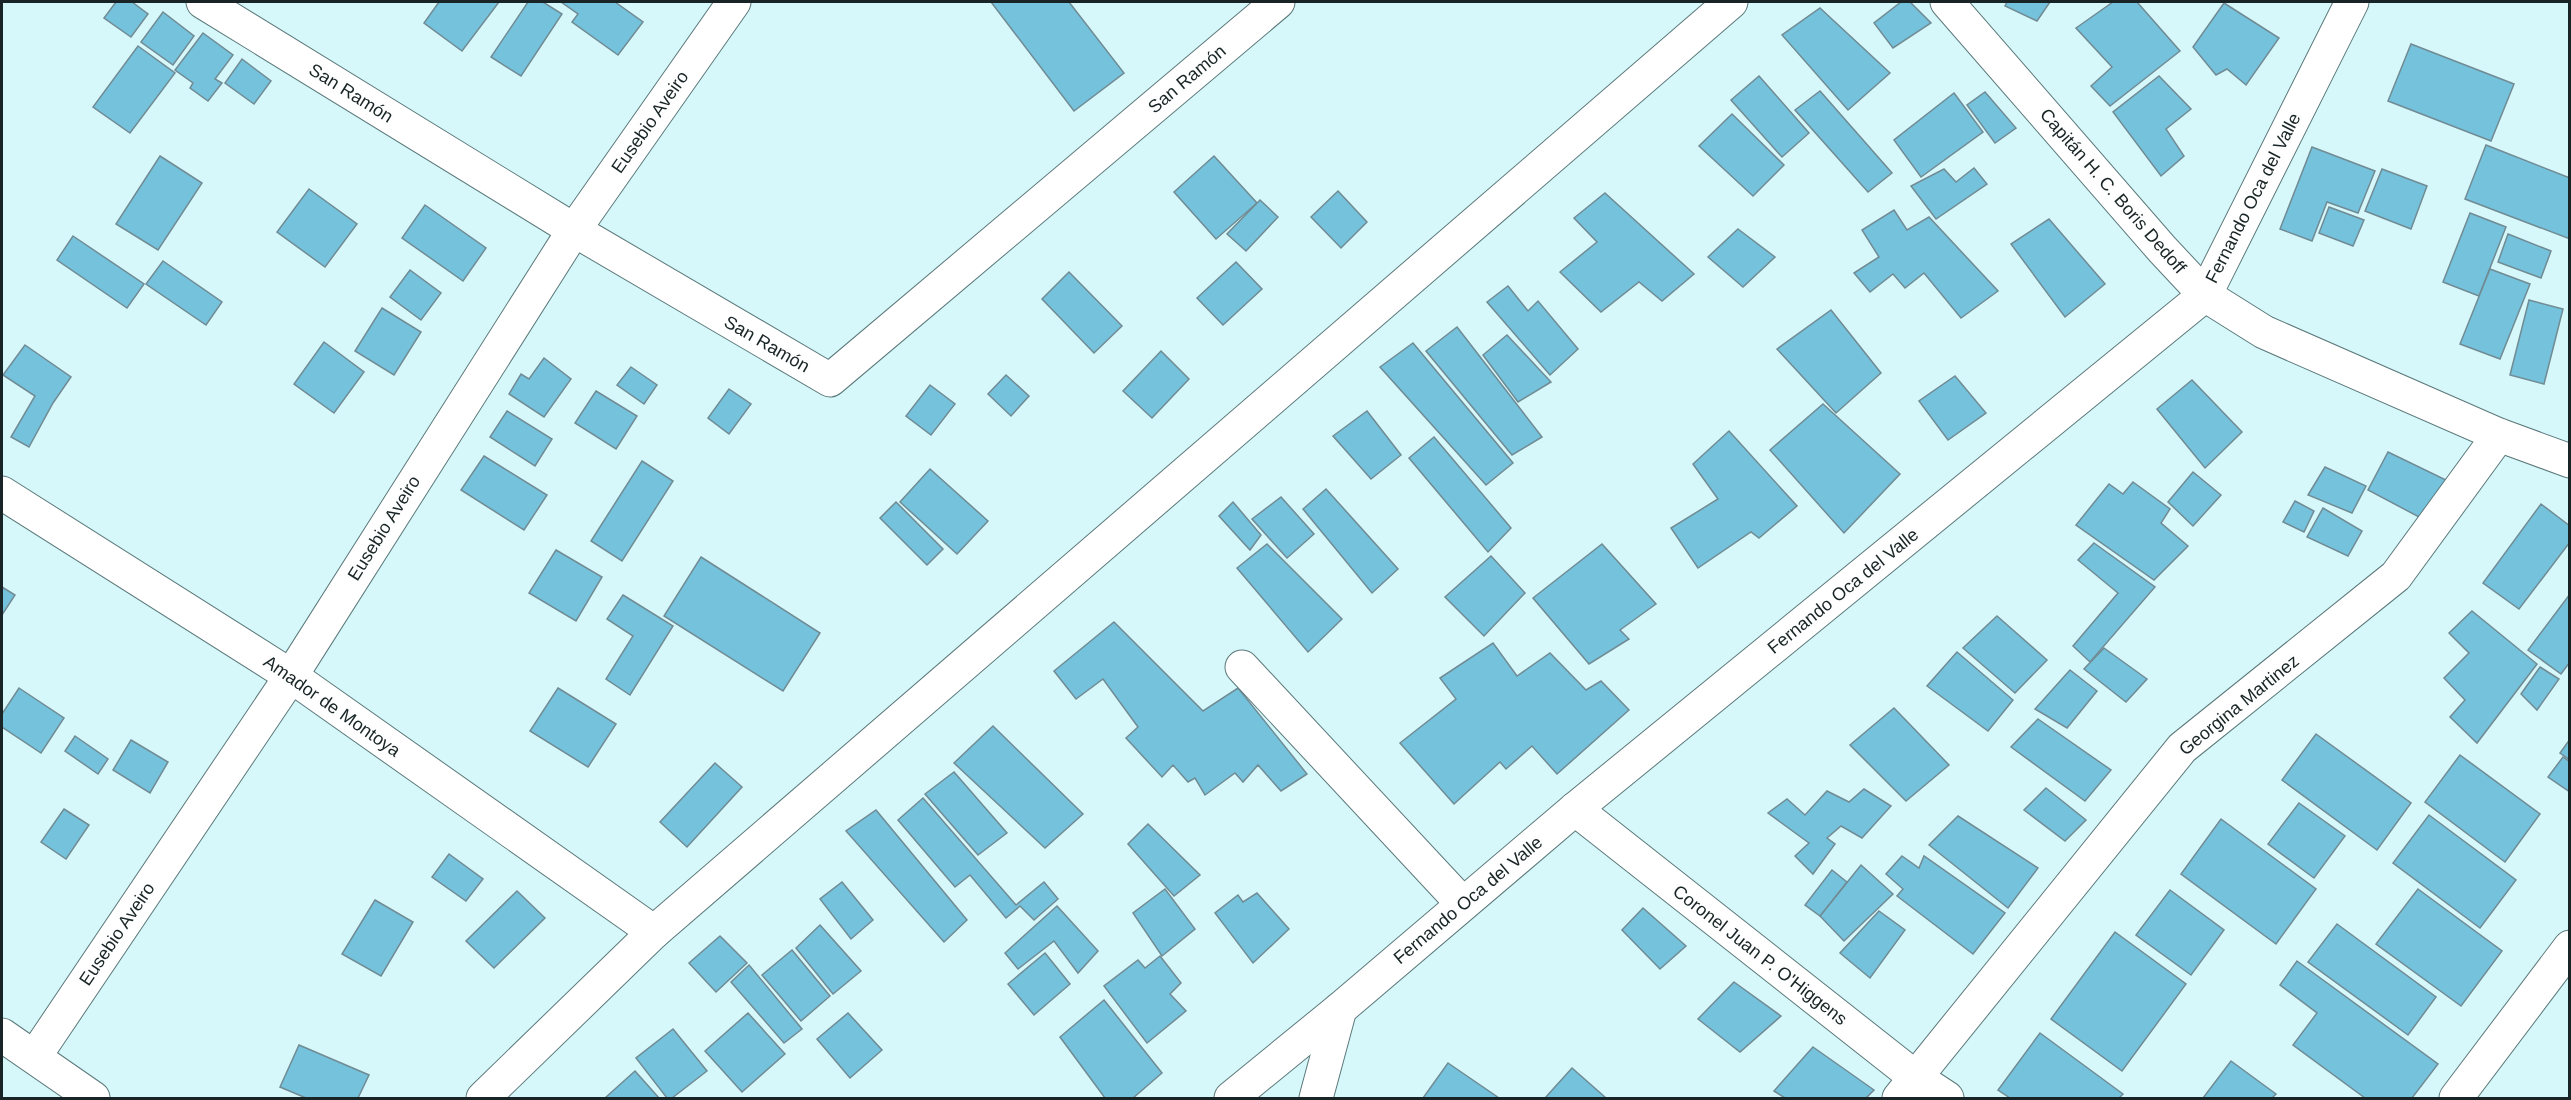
<svg xmlns="http://www.w3.org/2000/svg" width="2571" height="1100" font-family="Arial,sans-serif">
<rect width="100%" height="100%" fill="#d7f8fa"/>
<!-- building -->
<g fill="#75c2dc" stroke="#708b94" stroke-width="1.5">
<polygon points="116,2 132,2 148,14 131,37 104,18"/>
<polygon points="439,2 499,2 462,51 424,23"/>
<polygon points="528,2 543,2 562,14 521,76 491,57"/>
<polygon points="561,2 615,2 643,22 618,55 572,22 578,14"/>
<polygon points="991,2 1069,2 1124,73 1074,111"/>
<polygon points="1901,2 1910,2 1931,23 1893,48 1874,23"/>
<polygon points="2007,2 2050,2 2037,21 2005,6"/>
<polygon points="2113,2 2137,2 2180,51 2110,106 2091,86 2112,67 2076,28"/>
<polygon points="2224,3 2279,38 2246,85 2227,69 2216,75 2193,47"/>
<polygon points="1820,8 1890,73 1848,110 1782,35"/>
<polygon points="163,12 194,36 173,65 141,42"/>
<polygon points="203,33 233,55 215,79 222,83 208,101 190,88 193,83 175,70"/>
<polygon points="2411,44 2514,84 2491,141 2388,101"/>
<polygon points="138,46 175,73 130,133 93,107"/>
<polygon points="242,59 271,81 254,104 225,83"/>
<polygon points="1759,76 1809,133 1782,157 1731,100"/>
<polygon points="2159,76 2191,109 2166,129 2184,156 2161,176 2113,112"/>
<polygon points="1820,91 1892,173 1868,192 1795,110"/>
<polygon points="1985,92 2016,128 1995,143 1967,105"/>
<polygon points="1954,93 1983,132 1921,177 1894,140"/>
<polygon points="1732,114 1784,165 1753,196 1699,146"/>
<polygon points="2486,145 2570,178 2570,239 2465,199"/>
<polygon points="2312,147 2375,171 2358,213 2327,202 2312,241 2280,229"/>
<polygon points="160,156 202,183 158,250 116,224"/>
<polygon points="1214,156 1257,203 1216,239 1174,192"/>
<polygon points="1974,168 1987,184 1936,219 1911,186 1944,169 1956,182"/>
<polygon points="2382,169 2427,186 2411,229 2365,211"/>
<polygon points="309,189 357,224 325,267 277,232"/>
<polygon points="1338,191 1367,222 1341,248 1311,217"/>
<polygon points="1605,193 1694,274 1662,301 1639,282 1601,312 1560,272 1597,242 1574,218"/>
<polygon points="1260,200 1278,217 1246,251 1227,234"/>
<polygon points="425,205 486,248 463,281 402,238"/>
<polygon points="2329,207 2364,220 2353,246 2319,233"/>
<polygon points="1894,210 1907,230 1929,217 1998,291 1961,318 1924,273 1905,288 1893,274 1870,292 1854,273 1879,257 1862,230"/>
<polygon points="2470,213 2506,227 2479,296 2443,282"/>
<polygon points="2049,219 2105,284 2065,317 2011,244"/>
<polygon points="1738,229 1775,257 1743,287 1708,257"/>
<polygon points="2508,234 2551,251 2541,278 2498,262"/>
<polygon points="73,236 144,284 127,308 57,260"/>
<polygon points="163,261 222,302 206,325 146,284"/>
<polygon points="1236,262 1262,289 1223,325 1197,298"/>
<polygon points="2490,269 2530,284 2500,359 2460,344"/>
<polygon points="410,270 441,293 421,320 390,297"/>
<polygon points="1069,272 1122,326 1094,353 1042,299"/>
<polygon points="1508,286 1528,311 1538,301 1578,349 1550,375 1487,302"/>
<polygon points="2529,300 2563,309 2544,384 2510,375"/>
<polygon points="382,308 421,332 394,375 355,351"/>
<polygon points="1831,310 1881,373 1836,413 1777,349"/>
<polygon points="1457,327 1542,437 1512,455 1426,351"/>
<polygon points="1507,335 1551,382 1518,402 1483,355"/>
<polygon points="324,342 364,372 334,413 294,384"/>
<polygon points="1413,343 1513,463 1486,485 1380,367"/>
<polygon points="25,345 71,377 53,403 29,447 11,437 35,396 3,375"/>
<polygon points="1161,351 1189,379 1152,418 1123,391"/>
<polygon points="544,358 571,379 544,417 509,394 521,374 529,379"/>
<polygon points="631,367 657,385 644,404 617,385"/>
<polygon points="1006,375 1029,396 1011,416 988,394"/>
<polygon points="1955,376 1986,413 1948,440 1919,401"/>
<polygon points="2192,380 2242,432 2205,468 2157,409"/>
<polygon points="930,385 955,404 931,435 906,416"/>
<polygon points="729,389 751,404 729,434 708,418"/>
<polygon points="596,391 637,416 616,449 575,423"/>
<polygon points="1823,404 1900,474 1844,533 1770,450"/>
<polygon points="507,411 552,439 535,466 490,437"/>
<polygon points="1367,411 1401,455 1371,479 1333,436"/>
<polygon points="1729,431 1797,506 1759,538 1751,532 1698,568 1671,528 1718,499 1693,464"/>
<polygon points="1434,437 1511,528 1488,552 1409,458"/>
<polygon points="2388,452 2446,480 2421,518 2368,490"/>
<polygon points="484,456 547,495 524,530 461,490"/>
<polygon points="642,461 673,481 622,561 591,541"/>
<polygon points="2325,467 2366,486 2352,513 2308,495"/>
<polygon points="930,469 988,521 957,554 900,502"/>
<polygon points="2193,472 2221,495 2193,526 2168,502"/>
<polygon points="2133,482 2170,509 2161,523 2188,546 2154,580 2076,525 2109,484 2123,494"/>
<polygon points="1326,489 1398,569 1372,593 1303,509"/>
<polygon points="1281,497 1314,534 1287,558 1252,519"/>
<polygon points="2295,501 2314,511 2304,532 2283,522"/>
<polygon points="896,502 943,549 927,565 880,518"/>
<polygon points="1233,502 1261,535 1250,550 1219,516"/>
<polygon points="2541,504 2570,526 2570,542 2519,609 2483,583"/>
<polygon points="2323,508 2362,531 2348,556 2307,537"/>
<polygon points="2094,543 2155,587 2090,662 2073,646 2118,593 2078,560"/>
<polygon points="1267,544 1342,619 1308,652 1237,568"/>
<polygon points="1602,544 1656,604 1620,630 1629,639 1589,664 1533,598"/>
<polygon points="556,550 602,577 576,621 529,593"/>
<polygon points="1491,556 1525,593 1484,636 1445,597"/>
<polygon points="701,557 820,633 783,691 664,616"/>
<polygon points="2,587 15,595 2,615"/>
<polygon points="2570,594 2570,662 2561,674 2528,650"/>
<polygon points="623,595 673,626 630,695 606,679 633,636 607,619"/>
<polygon points="2472,611 2537,664 2477,743 2450,717 2465,700 2444,678 2469,653 2449,633"/>
<polygon points="1997,616 2047,660 2015,693 1963,648"/>
<polygon points="1114,622 1203,711 1238,688 1307,774 1281,791 1258,765 1243,782 1235,773 1205,795 1195,778 1188,782 1173,765 1162,777 1126,738 1138,727 1103,679 1076,699 1054,671"/>
<polygon points="1493,643 1517,676 1550,653 1586,690 1601,681 1629,710 1557,774 1532,746 1506,769 1500,762 1454,804 1400,743 1456,699 1440,678"/>
<polygon points="2104,648 2147,679 2126,702 2084,669"/>
<polygon points="1957,652 2013,700 1988,731 1927,686"/>
<polygon points="2540,667 2559,679 2537,710 2521,694"/>
<polygon points="2070,670 2097,691 2067,728 2035,709"/>
<polygon points="19,688 64,718 41,753 2,727 2,714"/>
<polygon points="558,688 616,724 588,767 530,731"/>
<polygon points="1894,708 1949,765 1906,801 1850,745"/>
<polygon points="2038,719 2111,770 2085,801 2011,747"/>
<polygon points="993,726 1083,814 1045,848 954,763"/>
<polygon points="2316,734 2411,803 2377,850 2282,780"/>
<polygon points="75,736 108,759 98,774 65,751"/>
<polygon points="2570,739 2570,760 2560,753"/>
<polygon points="131,740 168,762 150,793 113,770"/>
<polygon points="2460,755 2540,814 2505,862 2425,802"/>
<polygon points="2563,757 2570,762 2570,792 2548,777"/>
<polygon points="715,763 742,787 687,847 660,822"/>
<polygon points="954,772 1007,833 978,855 925,794"/>
<polygon points="2046,788 2086,820 2065,841 2024,810"/>
<polygon points="1864,789 1891,806 1862,838 1841,826 1827,838 1835,844 1813,874 1795,856 1809,843 1768,813 1787,799 1805,815 1827,791 1849,802"/>
<polygon points="923,798 1016,905 1044,882 1058,899 1034,920 1020,906 1006,918 970,875 955,887 898,820"/>
<polygon points="2299,803 2345,836 2314,878 2268,844"/>
<polygon points="64,809 89,825 66,859 41,842"/>
<polygon points="876,810 967,920 944,942 846,831"/>
<polygon points="2429,815 2516,880 2480,928 2393,863"/>
<polygon points="1958,816 2038,868 2008,908 1929,845"/>
<polygon points="2221,819 2316,889 2276,944 2181,874"/>
<polygon points="1148,824 1200,875 1174,896 1128,844"/>
<polygon points="449,854 483,879 466,901 432,877"/>
<polygon points="1902,856 1919,868 1924,856 2005,913 1973,954 1897,896 1903,889 1886,874"/>
<polygon points="1861,865 1893,894 1844,941 1820,916"/>
<polygon points="1832,870 1847,882 1820,916 1805,905"/>
<polygon points="842,882 873,920 851,939 820,899"/>
<polygon points="1165,889 1195,929 1162,956 1133,913"/>
<polygon points="2418,889 2502,951 2461,1006 2376,944"/>
<polygon points="2170,890 2224,930 2191,975 2136,935"/>
<polygon points="517,891 545,918 494,968 466,941"/>
<polygon points="1257,893 1289,929 1253,963 1215,913 1238,895 1243,902"/>
<polygon points="375,900 413,922 381,976 342,954"/>
<polygon points="1057,906 1098,951 1078,973 1054,941 1018,969 1005,953"/>
<polygon points="1643,908 1686,946 1660,969 1622,930"/>
<polygon points="1879,911 1905,930 1870,978 1840,953"/>
<polygon points="2337,924 2436,997 2408,1035 2308,962"/>
<polygon points="820,925 861,971 833,994 796,948"/>
<polygon points="2115,932 2186,984 2122,1071 2051,1019"/>
<polygon points="720,936 747,963 716,992 689,963"/>
<polygon points="792,950 830,996 801,1021 762,975"/>
<polygon points="1045,953 1070,984 1034,1015 1008,984"/>
<polygon points="1160,956 1181,983 1170,994 1186,1011 1147,1043 1104,986 1138,960 1145,968"/>
<polygon points="2297,961 2438,1064 2412,1098 2365,1098 2293,1045 2317,1013 2280,985"/>
<polygon points="749,965 802,1029 784,1043 731,982"/>
<polygon points="1734,982 1781,1016 1740,1052 1698,1019"/>
<polygon points="1104,1000 1162,1073 1133,1098 1105,1098 1060,1037"/>
<polygon points="748,1013 785,1054 742,1092 705,1051"/>
<polygon points="848,1013 882,1050 850,1078 817,1039"/>
<polygon points="673,1029 707,1071 672,1098 667,1098 636,1058"/>
<polygon points="2040,1033 2123,1094 2119,1098 2010,1098 1998,1090"/>
<polygon points="299,1045 369,1075 358,1098 306,1098 280,1087"/>
<polygon points="1813,1047 1874,1090 1866,1098 1785,1098 1774,1091"/>
<polygon points="2231,1061 2276,1094 2272,1098 2203,1098"/>
<polygon points="1448,1063 1499,1098 1423,1098"/>
<polygon points="1572,1068 1606,1098 1545,1098"/>
<polygon points="635,1071 659,1098 605,1098"/>
</g>
<g fill="none" stroke-linecap="round" stroke-linejoin="round">
<defs>
<g id="minor">
<polyline points="203,2 574,230 830,380 1278,2"/>
<polyline points="1947,2 2162,249 2205,295 2264,332 2499,435 2570,461"/>
<polyline points="2,493 291,676 654,932"/>
<polyline points="1242,667 1462,903"/>
<polyline points="1575,809 1915,1077 1947,1098"/>
<polyline points="2,1035 93,1098"/>
<polyline points="35,1056 291,676 574,230 734,2"/>
<polyline points="483,1098 654,932 1731,2"/>
<polyline points="1231,1098 1340,1009 1575,809 2205,295 2352,2"/>
<polyline points="1316,1098 1340,1009"/>
<polyline points="1899,1098 2182,748 2396,576 2499,435"/>
<polyline points="2456,1098 2570,947"/>
</g>
</defs>
<!-- minor casing -->
<use href="#minor" stroke="#5c797b" stroke-width="35"/>
<!-- minor -->
<use href="#minor" stroke="#fff" stroke-width="33"/>
</g>
<g text-anchor="middle" dominant-baseline="central" stroke-width="6" stroke-linejoin="round" paint-order="stroke">
<!-- street labels -->
<g font-size="18" fill="#182425" stroke="#fefefe">
<text transform="translate(1187 79) rotate(-40)">San Ramón</text>
<text transform="translate(351 93) rotate(32)">San Ramón</text>
<text transform="translate(650 122) rotate(-55)">Eusebio Aveiro</text>
<text transform="translate(2113 191) rotate(49)">Capitán H. C. Boris Dedoff</text>
<text transform="translate(2253 198) rotate(-63)">Fernando Oca del Valle</text>
<text transform="translate(767 344) rotate(30)">San Ramón</text>
<text transform="translate(384 528) rotate(-58)">Eusebio Aveiro</text>
<text transform="translate(1843 591) rotate(-39)">Fernando Oca del Valle</text>
<text transform="translate(2239 705) rotate(-39)">Georgina Martinez</text>
<text transform="translate(332 706) rotate(35)">Amador de Montoya</text>
<text transform="translate(1468 900) rotate(-40)">Fernando Oca del Valle</text>
<text transform="translate(117 934) rotate(-56)">Eusebio Aveiro</text>
<text transform="translate(1760 955) rotate(38)">Coronel Juan P. O'Higgens</text>
</g>
</g>
<!-- border -->
<rect width="2571" height="1100" fill="none" stroke="#182425" stroke-width="6"/>
</svg>
